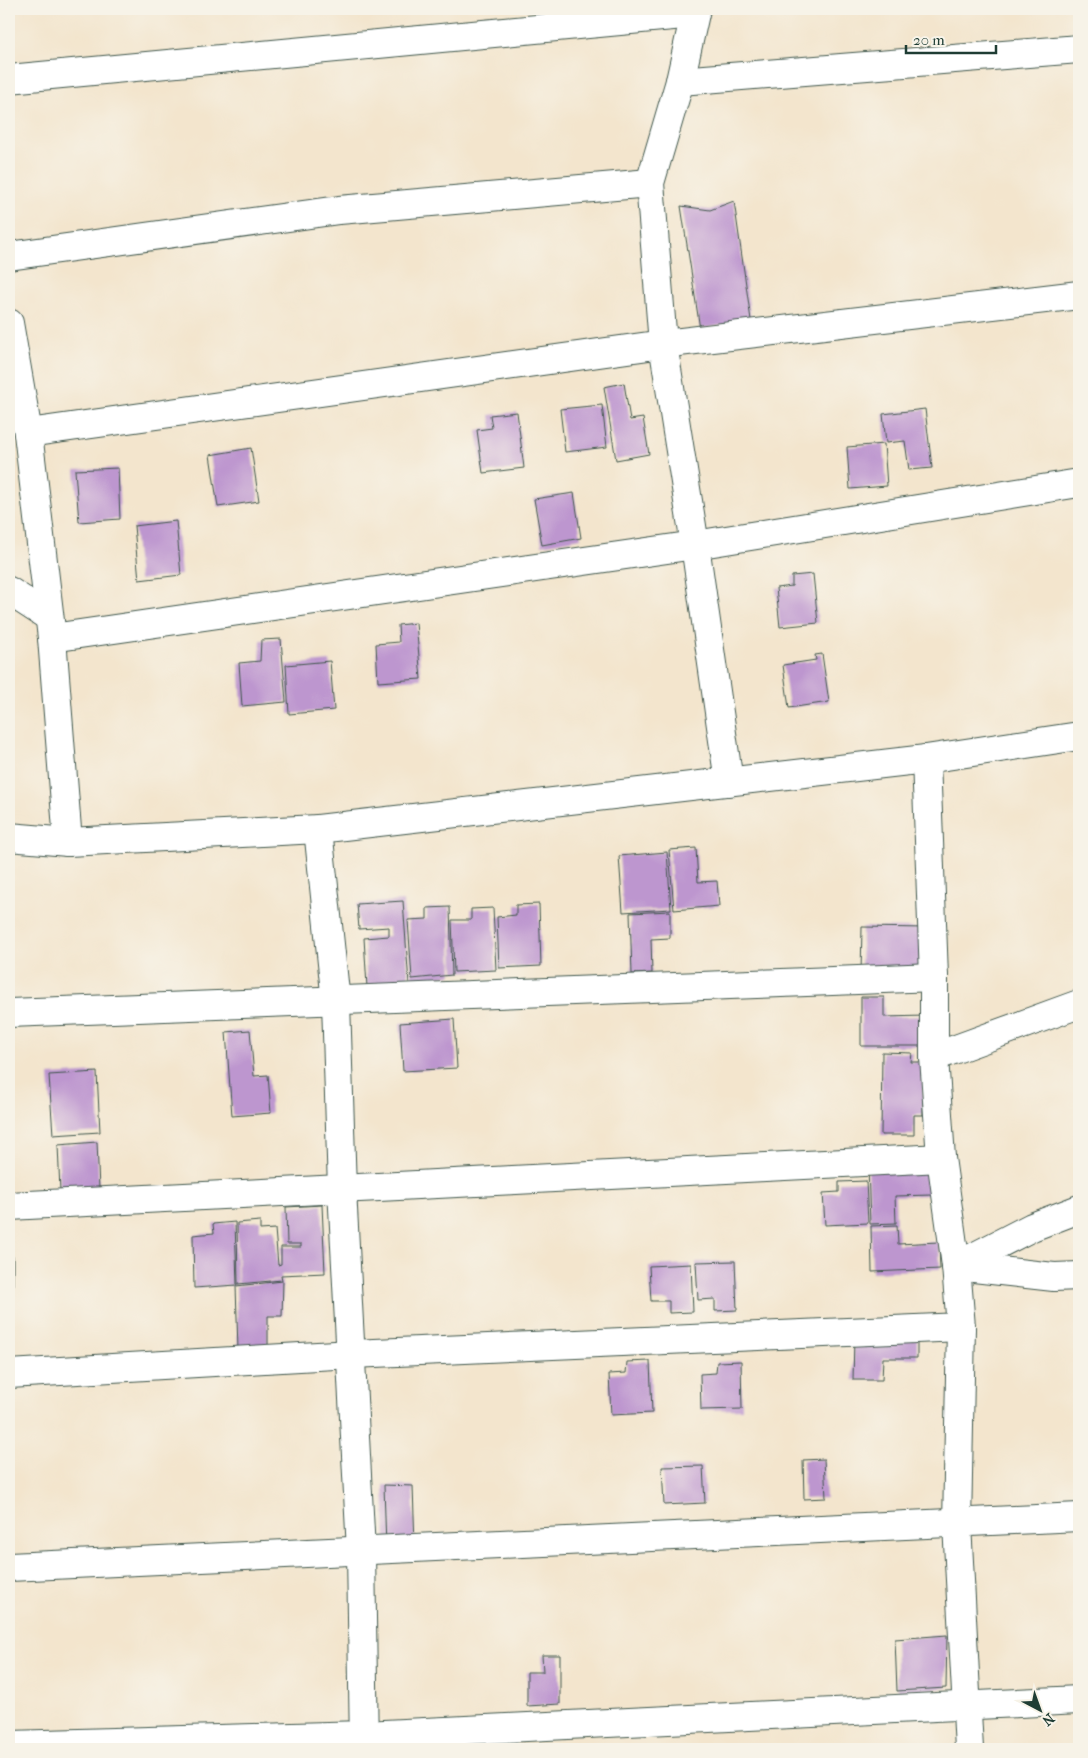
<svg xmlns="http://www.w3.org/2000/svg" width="1088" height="1758" font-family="'IM FELL French Canon',serif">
<rect width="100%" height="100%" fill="#f7f3e8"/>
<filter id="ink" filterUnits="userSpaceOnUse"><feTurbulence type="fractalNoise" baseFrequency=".02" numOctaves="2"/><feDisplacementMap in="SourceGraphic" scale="10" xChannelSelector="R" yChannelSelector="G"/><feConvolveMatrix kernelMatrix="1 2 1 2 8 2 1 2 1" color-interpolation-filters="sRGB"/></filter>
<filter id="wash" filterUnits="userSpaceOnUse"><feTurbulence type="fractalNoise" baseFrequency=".0096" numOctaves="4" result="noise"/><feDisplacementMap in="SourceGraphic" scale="20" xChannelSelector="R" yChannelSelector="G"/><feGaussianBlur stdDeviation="1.12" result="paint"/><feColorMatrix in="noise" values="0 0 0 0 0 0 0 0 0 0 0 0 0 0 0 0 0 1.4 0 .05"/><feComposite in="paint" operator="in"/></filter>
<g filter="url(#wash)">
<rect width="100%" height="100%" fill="#f3e5cd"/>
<g id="blocks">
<!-- building -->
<g fill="#bd96cf">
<polygon points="734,201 751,320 700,329 681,206 710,210"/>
<polygon points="624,383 630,420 643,418 649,454 616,460 604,387"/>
<polygon points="602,405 607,447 565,452 560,409"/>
<polygon points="925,409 932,468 909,470 905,441 886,443 883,414"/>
<polygon points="517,412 524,468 483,473 477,430 492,428 490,415"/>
<polygon points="884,444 887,486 850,489 847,447"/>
<polygon points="251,448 259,501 218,507 210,455"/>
<polygon points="118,468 120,519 79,522 75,470"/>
<polygon points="574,493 581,538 542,545 534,499"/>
<polygon points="176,521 181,575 139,580 134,526"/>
<polygon points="813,574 818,623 780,627 776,588 792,586 792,576"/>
<polygon points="416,623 421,679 378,682 376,644 399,642 398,625"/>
<polygon points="281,639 286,702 242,706 239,663 260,661 261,640"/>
<polygon points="822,654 829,702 789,708 783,665 816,660 815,655"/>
<polygon points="330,661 334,710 289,714 286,665"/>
<polygon points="696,848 698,882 717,881 719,906 674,910 669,850"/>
<polygon points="667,852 671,909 623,912 619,856"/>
<polygon points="403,901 409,984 367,987 364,938 389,936 389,927 359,929 357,904"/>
<polygon points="539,904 541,966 499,968 497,917 516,915 516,905"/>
<polygon points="450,907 452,975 412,979 408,920 427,919 427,908"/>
<polygon points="493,908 496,970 454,972 452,920 471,920 471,909"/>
<polygon points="670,911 670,938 651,939 652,973 632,974 630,913"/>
<polygon points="862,927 926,928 926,967 861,973"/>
<polygon points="861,997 884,997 884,1017 925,1016 925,1046 861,1046"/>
<polygon points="454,1019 457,1068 403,1071 400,1023"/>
<polygon points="250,1030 254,1076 268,1075 271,1113 232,1116 226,1032"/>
<polygon points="882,1052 912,1053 911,1062 923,1062 923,1115 914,1115 914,1135 881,1135"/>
<polygon points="97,1072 100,1132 53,1135 49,1075"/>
<polygon points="97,1142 99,1189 60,1191 58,1145"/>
<polygon points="931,1165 932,1195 895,1196 896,1223 870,1224 868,1167"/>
<polygon points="866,1181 868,1223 825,1225 823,1193 839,1192 839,1182"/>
<polygon points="322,1205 325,1273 281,1275 282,1280 238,1284 237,1223 260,1221 260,1230 275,1229 278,1265 281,1264 281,1247 301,1247 301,1244 287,1244 286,1207"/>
<polygon points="235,1222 237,1285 194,1288 193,1235 214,1233 213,1224"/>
<polygon points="897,1225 898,1244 939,1242 940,1269 872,1272 871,1226"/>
<rect x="9" y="1257" width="4" height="40"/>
<polygon points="735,1261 737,1310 715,1311 715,1299 698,1300 696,1262"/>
<polygon points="691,1264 693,1312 669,1313 669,1301 651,1301 649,1266"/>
<polygon points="283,1281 282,1316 268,1316 268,1349 238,1350 236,1286"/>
<polygon points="854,1339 917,1339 917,1358 883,1358 882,1380 853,1380"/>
<polygon points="650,1361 652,1413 611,1415 609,1374 626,1373 627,1362"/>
<polygon points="741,1361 742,1409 701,1410 700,1374 716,1373 717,1362"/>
<polygon points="824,1459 826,1498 804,1499 803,1460"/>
<polygon points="703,1466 705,1503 664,1505 662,1467"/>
<polygon points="384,1485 413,1486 415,1546 386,1548"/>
<polygon points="947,1635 946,1688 897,1691 895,1639"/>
<polygon points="542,1655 560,1655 560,1704 527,1706 527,1672 543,1672"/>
</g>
</g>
</g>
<g filter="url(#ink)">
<use href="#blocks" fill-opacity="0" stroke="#3f564b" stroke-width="1"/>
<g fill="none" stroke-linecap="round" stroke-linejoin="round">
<defs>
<g id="minor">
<polyline points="696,9 680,81 650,183 663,344 695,545 729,782"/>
<polyline points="9,79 694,14"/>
<polyline points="680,81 1079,49"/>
<polyline points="9,256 339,210 650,183"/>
<polyline points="9,323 28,433 52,638 68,842"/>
<polyline points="28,433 663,344 1079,295"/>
<polyline points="9,591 49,617"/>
<polyline points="52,638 695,545 1079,483"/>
<polyline points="926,759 934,977 934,1057 941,1158 956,1266 961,1327 957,1524 969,1749"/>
<polyline points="318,829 336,1002 342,1189 361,1551 364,1749"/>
<polyline points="9,837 68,842 318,829 926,759 1079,736"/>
<polyline points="9,1013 934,977"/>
<polyline points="934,1057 1079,1004"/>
<polyline points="9,1206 941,1158"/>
<polyline points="956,1266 1032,1227 1079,1209"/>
<polyline points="956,1266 1054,1277 1079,1276"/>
<polyline points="9,1374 352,1354 961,1327"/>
<polyline points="9,1567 1079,1517"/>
<polyline points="9,1745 363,1735 1079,1700"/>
</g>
</defs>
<!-- minor casing -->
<use href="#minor" stroke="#3f564b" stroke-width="30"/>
<!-- minor -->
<use href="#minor" stroke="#fff" stroke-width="28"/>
</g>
</g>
<!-- margin -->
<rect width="1088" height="1758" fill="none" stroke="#f7f3e8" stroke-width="30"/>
<!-- north arrow -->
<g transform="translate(1040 1710) rotate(139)" stroke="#f7f3e8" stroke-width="4" paint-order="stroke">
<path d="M0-4L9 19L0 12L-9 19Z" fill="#1f3d34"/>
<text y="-8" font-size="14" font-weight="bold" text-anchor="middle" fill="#1f3d34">N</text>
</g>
<!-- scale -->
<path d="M906 45v8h90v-8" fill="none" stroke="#1f3d34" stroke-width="2.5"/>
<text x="913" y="45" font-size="15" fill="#1f3d34" stroke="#f7f3e8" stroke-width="4" paint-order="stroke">20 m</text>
</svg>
